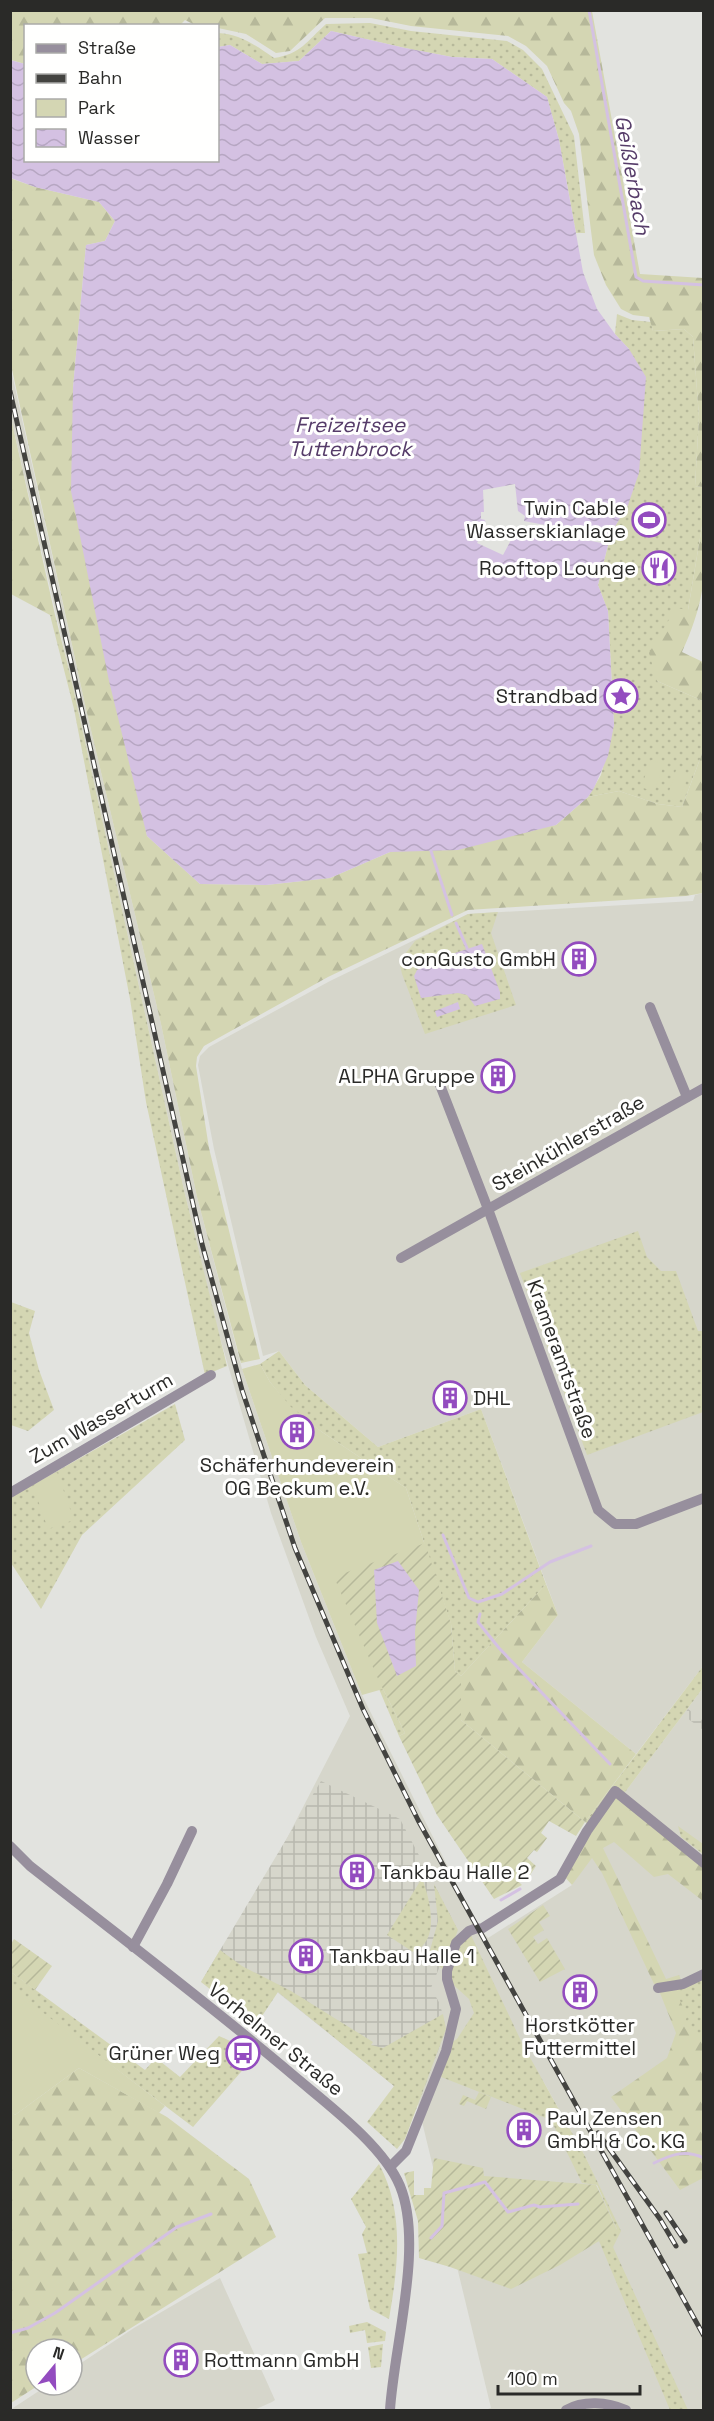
<svg xmlns="http://www.w3.org/2000/svg" width="714" height="2421" font-family="'Space Grotesk',sans-serif">
<defs>
<pattern id="industrial-grid" width="8" height="8" patternUnits="userSpaceOnUse" patternTransform="scale(1.5)"><rect width="8" height="8" fill="#d6d6cb"/><path d="M0 4h8M4 0v8" fill="none" stroke="#b8b8ae"/></pattern>
<pattern id="grass-dots" width="8" height="8" patternUnits="userSpaceOnUse" patternTransform="scale(1.5)"><rect width="8" height="8" fill="#d4d6b3"/><path d="M2 2h.1M6 6h.1" fill="none" stroke="#b6b89a" stroke-width="1.8" stroke-linecap="round"/></pattern>
<pattern id="forest-firs" width="22" height="20" patternUnits="userSpaceOnUse" patternTransform="scale(1.5)"><rect width="22" height="20" fill="#d4d6b3"/><path d="M5 1l3.5 6h-7zM16 11l3.5 6h-7z" fill="#b6b89a"/></pattern>
<pattern id="garden-furrows" width="10" height="10" patternUnits="userSpaceOnUse" patternTransform="scale(1.5)"><rect width="10" height="10" fill="#d4d6b3"/><path d="M-1 1l2-2M0 10L10 0M9 11l2-2" fill="none" stroke="#b6b89a"/></pattern>
<pattern id="water-waves" width="16" height="10" patternUnits="userSpaceOnUse" patternTransform="scale(1.5)"><rect width="16" height="10" fill="#d4c1e2"/><path d="M0 5q4-4 8 0t8 0" fill="none" stroke="#b6a6c2"/></pattern>
</defs>
<rect width="100%" height="100%" fill="#e2e3df"/>
<!-- built -->
<g fill="#d6d6cb" fill-rule="evenodd">
<path d="M10 365 86 709 161 1024 197 1197 242 1369 301 1542 362 1695 477 1925 488 1938 572 1885 596 1831 703 1688V2410H485L491 2408 418 2105 277 1992 266 1879 350 1716 316 1637 271 1513 216 1324 184 1190 70 674 11 418ZM541 2077 585 2156 620 2231Z"/>
<polygon points="703,893 703,1666 636,1754 522,1662 558,1615 481,1409 378,1447 305,1385 279,1351 263,1356 214,1149 198,1065 200,1056 209,1047 330,981 468,914 693,901 695,895"/>
<polygon points="220,2278 275,2400 272,2402 254,2410 10,2410 48,2385 72,2385 72,2369 134,2328"/>
</g>
<!-- industrial -->
<g fill="url(#industrial-grid)">
<polygon points="688,1709 703,1721 703,1730 683,1715"/>
<polygon points="321,1781 400,1819 456,1926 431,1988 440,2004 446,2029 418,2105 278,1992 201,1982"/>
</g>
<!-- grass -->
<g fill="url(#grass-dots)">
<path d="M370 23 411 31 507 41 523 50 542 69 574 136 585 233H576L559 140 547 97 492 59 452 57 405 48 331 31 299 61 262 64 230 45 218 47V33C240 34 257 46 274 58 301 54 307 41 326 24Z"/>
<polygon points="617,314 632,320 651,322 653,331 684,329 693,337 699,417 695,486 703,487 702,526 688,610 657,681 703,701 703,751 682,807 658,804 619,791 588,797 601,775 614,725 608,611 598,585 611,533 628,505 629,349 615,334"/>
<polygon points="50,615 55,615 70,674 184,1190 227,1366 205,1375 146,1102 130,999 74,709"/>
<polygon points="498,912 491,933 516,1005 425,1034 402,974 400,965 402,958 415,941 468,914"/>
<polygon points="638,1231 647,1257 661,1271 676,1271 698,1331 703,1331 703,1412 587,1455 520,1273"/>
<polygon points="11,1302 35,1311 29,1333 39,1370 54,1410 28,1431 11,1425"/>
<polygon points="279,1351 305,1385 378,1447 481,1409 546,1584 461,1676 455,1671 451,1624 406,1488 322,1432 290,1407 270,1382 260,1364"/>
<polygon points="175,1404 185,1440 82,1535 41,1609 11,1563 10,1498"/>
<polygon points="703,1666 703,1688 596,1831 585,1822"/>
<polygon points="379,1681 405,1733 399,1736 376,1682"/>
<polygon points="678,1826 703,1844 703,1854 681,1837"/>
<path d="M422 1878C430 1900 441 1941 413 1952L387 1935Z"/>
<polygon points="434,1884 458,1930 443,1969 431,1961 429,1954 438,1921"/>
<polygon points="469,1931 523,2045 585,2156 621,2231 613,2247 688,2410 670,2410 599,2241 617,2229 597,2185 582,2183 551,2120 436,2075 447,2045 457,2039 474,2013 469,1999 447,1979 447,1971"/>
<polygon points="220,1950 242,1966 291,1991 373,2042 371,2045 383,2048 443,2014 446,2029 405,2139 397,2149 367,2122 394,2086 278,1992 256,2025 201,1982"/>
<polygon points="11,1972 145,2070 156,2058 180,2077 219,2036 237,2044 254,2057 193,2127 12,1990"/>
<polygon points="703,1978 703,2032 698,2036 683,2025 674,1986"/>
<path d="M379 2164C405 2212 398 2268 389 2319L370 2309 358 2254 367 2253 362 2234 366 2227 351 2199Z"/>
<polygon points="367,2322 386,2332 385,2341 367,2343 365,2330 350,2333 349,2326"/>
<polygon points="383,2344 381,2367 371,2368 368,2347"/>
</g>
<!-- forest -->
<g fill="url(#forest-firs)">
<polygon points="11,11 592,11 640,274 703,278 703,487 695,486 699,417 693,337 684,329 653,331 649,317 633,315 621,309 606,285 594,255 579,134 571,111 564,103 547,66 526,46 508,36 411,26 371,18 325,18 290,51 276,53 246,34 218,28 218,26 195,25 185,20 179,26 26,26 25,64 11,60"/>
<polygon points="10,178 35,187 99,202 115,221 105,241 86,245 73,388 147,836 200,884 266,885 330,878 390,852 556,825 588,797 619,791 658,804 682,807 703,751 703,893 686,896 468,910 328,977 204,1046 197,1057 196,1066 209,1148 260,1359 241,1363 197,1197 161,1024 86,709 11,365"/>
<polygon points="11,418 55,615 50,615 11,594"/>
<path d="M702 526C710 571 701 611 682 652L703 662V701L657 681 649 653 676 608 688 610Z"/>
<polygon points="546,1584 558,1615 522,1662 636,1754 585,1822 461,1720 461,1676"/>
<polygon points="615,1797 703,1865 703,1901 668,1874 654,1877 614,1842 603,1848 666,1979 679,1975 683,1984 654,1984 602,1873 592,1858 572,1885 563,1875"/>
<polygon points="674,1986 687,2017 683,2025 698,2035 703,2032 703,2178 680,2190 611,2097 667,2058 676,2033 658,1988"/>
<polygon points="79,2068 167,2117 249,2179 276,2237 72,2365 72,2349 36,2349 36,2385 39,2385 11,2403 11,2111 15,2115"/>
</g>
<!-- park -->
<g fill="#d4d6b3">
<polygon points="651,760 664,764 654,792 641,787"/>
<polygon points="676,770 688,774 679,802 667,798"/>
<polygon points="260,1364 270,1382 291,1407 322,1432 406,1488 451,1624 383,1689 362,1695 301,1542 242,1369"/>
<polygon points="57,1472 74,1520 48,1529 33,1486"/>
<polygon points="11,1988 165,2106 159,2113 79,2068 15,2115 10,2111"/>
</g>
<!-- garden -->
<g fill="url(#garden-furrows)">
<polygon points="425,1543 451,1624 455,1671 461,1676 461,1720 585,1822 576,1836 549,1821 541,1833 547,1838 537,1852 534,1850 527,1858 536,1866 528,1878 522,1874 517,1880 522,1885 494,1899 437,1815 399,1736 405,1733 379,1681 334,1577"/>
<polygon points="543,1905 550,1916 539,1922 544,1930 533,1937 538,1944 547,1938 565,1969 540,1982 508,1929"/>
<polygon points="14,1939 52,1966 35,1990 11,1972 11,1944"/>
<polygon points="479,2092 491,2097 486,2109 467,2101 464,2106 459,2104 463,2095 475,2100"/>
<polygon points="434,2158 483,2168 484,2176 596,2185 617,2230 560,2265 511,2289 450,2267 419,2258 418,2221 404,2173 414,2171 414,2195 424,2195 424,2188 431,2188"/>
</g>
<!-- water -->
<g fill="url(#water-waves)">
<polygon points="331,31 405,48 452,57 492,59 547,97 559,140 583,272 597,309 615,334 629,349 646,377 639,473 628,505 611,533 598,585 608,611 614,725 608,756 594,788 588,797 556,825 458,850 390,852 330,878 266,885 200,884 147,836 109,681 71,491 73,388 86,245 105,241 115,221 99,202 35,187 11,178 10,60 25,64 26,160 218,160 218,47 230,45 262,64 299,61"/>
<polygon points="482,944 500,992 500,999 475,1006 467,995 458,993 421,998 414,976 417,970 449,955"/>
<polygon points="458,1002 460,1009 437,1017 435,1011"/>
<polygon points="398,1561 419,1590 415,1632 416,1666 397,1676 377,1623 374,1570"/>
</g>
<!-- pier -->
<polygon fill="#e2e3df" points="515,484 518,511 525,516 524,521 613,538 611,545 523,527 520,535 511,540 503,555 477,543 486,525 485,520 481,519 481,512 484,512 483,490"/>
<g fill="none" stroke-linecap="round" stroke-linejoin="round">
<!-- stream -->
<g stroke="#d4c1e2" stroke-width="3">
<polyline points="589,10 636,277 643,281 704,285"/>
<polyline points="431,851 452,915"/>
<polyline points="456,923 467,948"/>
<polyline points="443,1535 469,1598 478,1602 502,1594 550,1562 591,1546"/>
<polyline points="480,1614 478,1622 499,1648 610,1764"/>
<polyline points="501,1900 520,1889"/>
<path d="M654 2163C671 2155 684 2149 704 2158"/>
<polyline points="431,2238 442,2226 444,2193 485,2182 508,2212 534,2205 540,2207 578,2204"/>
<polyline points="10,2333 28,2328 55,2313 177,2227 211,2214"/>
</g>
<!-- minor -->
<g stroke="#978f9d" stroke-width="10">
<polyline points="650,1007 687,1097"/>
<polyline points="440,1085 488,1209 598,1510 615,1524 636,1524 704,1498"/>
<polyline points="401,1258 704,1088"/>
<polyline points="10,1493 211,1375"/>
<path d="M10 1846 30 1866C118 1935 208 2003 293 2075 327 2104 383 2145 400 2186 424 2245 394 2346 390 2410"/>
<polyline points="133,1947 167,1884 192,1831"/>
<polyline points="658,1988 683,1984 704,1974"/>
<polyline points="390,2167 406,2151 446,2051 456,2009 447,1979 447,1971 456,1943 469,1931 477,1928 481,1929 560,1879 587,1831 615,1791 704,1863"/>
<path d="M566 2410C584 2400 607 2402 626 2410"/>
</g>
<defs>
<g id="rail">
<polyline points="10,391 202,1244 242,1390 295,1548 363,1709 418,1820 704,2336"/>
<polyline points="598,2133 660,2219 676,2246"/>
<polyline points="666,2213 685,2241"/>
</g>
</defs>
<!-- rail casing -->
<use href="#rail" stroke="#434340" stroke-width="5"/>
<!-- rail -->
<use href="#rail" stroke="#fffffe" stroke-width="3" stroke-dasharray="9" stroke-linecap="butt"/>
</g>
<!-- icons -->
<defs>
<symbol id="stadium-ring" viewBox="-11 -11 22 22"><circle r="9.5" fill="#fffffe" stroke="#934cbf" stroke-width="1.5"/><path d="M0-5a6.5 5 0 1 0 0 10a6.5 5 0 1 0 0-10ZM-3.5-1.8h7v3.6h-7Z" fill="#934cbf"/></symbol>
<symbol id="restaurant-ring" viewBox="-11 -11 22 22"><circle r="9.5" fill="#fffffe" stroke="#934cbf" stroke-width="1.5"/><path d="M-5-6h1v4h1v-4h1v4h1v-4h1v5L-1.5 .5V6h-2V.5L-5-1ZM5-6V6H3V1.5H1.5Q1.5-4 5-6Z" fill="#934cbf"/></symbol>
<symbol id="sight-ring" viewBox="-11 -11 22 22"><circle r="9.5" fill="#fffffe" stroke="#934cbf" stroke-width="1.5"/><path d="M0-6L1.8-2.2L6-1.7L2.9 1.2L3.7 5.4L0 3.3L-3.7 5.4L-2.9 1.2L-6-1.7L-1.8-2.2Z" fill="#934cbf"/></symbol>
<symbol id="building-ring" viewBox="-11 -11 22 22"><circle r="9.5" fill="#fffffe" stroke="#934cbf" stroke-width="1.5"/><path d="M-4-6H4V6H1V3H-1V6H-4ZM-2.5-4.3h1.7v1.8h-1.7ZM.8-4.3h1.7v1.8H.8ZM-2.5-1h1.7V.8h-1.7ZM.8-1h1.7V.8H.8Z" fill="#934cbf"/></symbol>
<symbol id="bus-ring" viewBox="-11 -11 22 22"><circle r="9.5" fill="#fffffe" stroke="#934cbf" stroke-width="1.5"/><path d="M-5-6H5V4H4V6H2V4H-2V6H-4V4H-5ZM-3.5-4V0h7V-4ZM-3.5 1.2v1.5H-2V1.2ZM2 1.2v1.5H3.5V1.2Z" fill="#934cbf"/></symbol>
</defs>
<g fill-rule="evenodd">
<use href="#stadium-ring" x="630" y="501" width="38" height="38"/>
<use href="#restaurant-ring" x="640" y="549" width="38" height="38"/>
<use href="#sight-ring" x="602" y="677" width="38" height="38"/>
<use href="#building-ring" x="560" y="940" width="38" height="38"/>
<use href="#building-ring" x="479" y="1057" width="38" height="38"/>
<use href="#building-ring" x="431" y="1379" width="38" height="38"/>
<use href="#building-ring" x="278" y="1413" width="38" height="38"/>
<use href="#building-ring" x="338" y="1853" width="38" height="38"/>
<use href="#building-ring" x="287" y="1937" width="38" height="38"/>
<use href="#building-ring" x="561" y="1973" width="38" height="38"/>
<use href="#bus-ring" x="224" y="2034" width="38" height="38"/>
<use href="#building-ring" x="505" y="2111" width="38" height="38"/>
<use href="#building-ring" x="162" y="2341" width="38" height="38"/>
</g>
<g text-anchor="middle" dominant-baseline="central" stroke-width="6" stroke-linejoin="round" paint-order="stroke">
<!-- poi labels -->
<g font-size="20" fill="#2a2a28" stroke="#fffffe" text-anchor="end">
<text x="626" y="508">Twin Cable<tspan x="626" dy="23">Wasserskianlage</tspan></text>
<text x="636" y="568">Rooftop Lounge</text>
<text x="598" y="696">Strandbad</text>
<text x="556" y="959">conGusto GmbH</text>
<text x="475" y="1076">ALPHA Gruppe</text>
<text x="473" y="1398" text-anchor="start">DHL</text>
<text x="297" y="1465" text-anchor="middle">Schäferhundeverein<tspan x="297" dy="23">OG Beckum e.V.</tspan></text>
<text x="380" y="1872" text-anchor="start">Tankbau Halle 2</text>
<text x="329" y="1956" text-anchor="start">Tankbau Halle 1</text>
<text x="580" y="2025" text-anchor="middle">Horstkötter<tspan x="580" dy="23">Futtermittel</tspan></text>
<text x="220" y="2053">Grüner Weg</text>
<text x="547" y="2118" text-anchor="start">Paul Zensen<tspan x="547" dy="23">GmbH &amp; Co. KG</tspan></text>
<text x="204" y="2360" text-anchor="start">Rottmann GmbH</text>
</g>
<!-- street labels -->
<g font-size="20" fill="#2a2a28" stroke="#fffffe">
<text transform="translate(568 1143) rotate(-30)">Steinkühlerstraße</text>
<text transform="translate(562 1359) rotate(70)">Krameramtstraße</text>
<text transform="translate(101 1418) rotate(-30)">Zum Wasserturm</text>
<text transform="translate(276 2039) rotate(39)">Vorhelmer Straße</text>
</g>
<!-- water labels -->
<g font-size="21" font-style="italic" fill="#563c69" stroke="#fffffe">
<text transform="translate(633 175) rotate(80)">Geißlerbach</text>
<text x="350" y="424">Freizeitsee<tspan x="350" dy="24">Tuttenbrock</tspan></text>
</g>
</g>
<!-- border -->
<rect width="714" height="2421" fill="none" stroke="#2a2a28" stroke-width="24"/>
<!-- legend -->
<rect x="24" y="24" width="195" height="138" fill="#fffffe" stroke="#aaaaa8" stroke-width="1.5"/>
<rect x="36" y="44" width="30" height="9" fill="#978f9d" stroke="#aaaaa8" stroke-width="1.5"/>
<text x="78" y="54" font-size="18" fill="#2a2a28">Straße</text>
<rect x="36" y="74" width="30" height="9" fill="#434340" stroke="#aaaaa8" stroke-width="1.5"/>
<text x="78" y="84" font-size="18" fill="#2a2a28">Bahn</text>
<rect x="36" y="99" width="30" height="18" fill="#d4d6b3" stroke="#aaaaa8" stroke-width="1.5"/>
<text x="78" y="114" font-size="18" fill="#2a2a28">Park</text>
<rect x="36" y="129" width="30" height="18" fill="url(#water-waves)" stroke="#aaaaa8" stroke-width="1.5"/>
<text x="78" y="144" font-size="18" fill="#2a2a28">Wasser</text>
<!-- north arrow -->
<g transform="translate(54 2367) rotate(19)"><circle r="28" fill="#fffffe" stroke="#aaaaa8" stroke-width="1.5"/>
<path d="M0-4.5L10 22L0 15L-10 22Z" fill="#934cbf"/>
<text y="-9" font-size="16" font-weight="bold" text-anchor="middle" fill="#2a2a28">N</text>
</g>
<!-- scale -->
<path d="M498 2385v9h142v-9" fill="none" stroke="#2a2a28" stroke-width="3"/>
<text x="507" y="2385" font-size="18" fill="#2a2a28" stroke="#fffffe" stroke-width="4.5" paint-order="stroke">100 m</text>
</svg>
